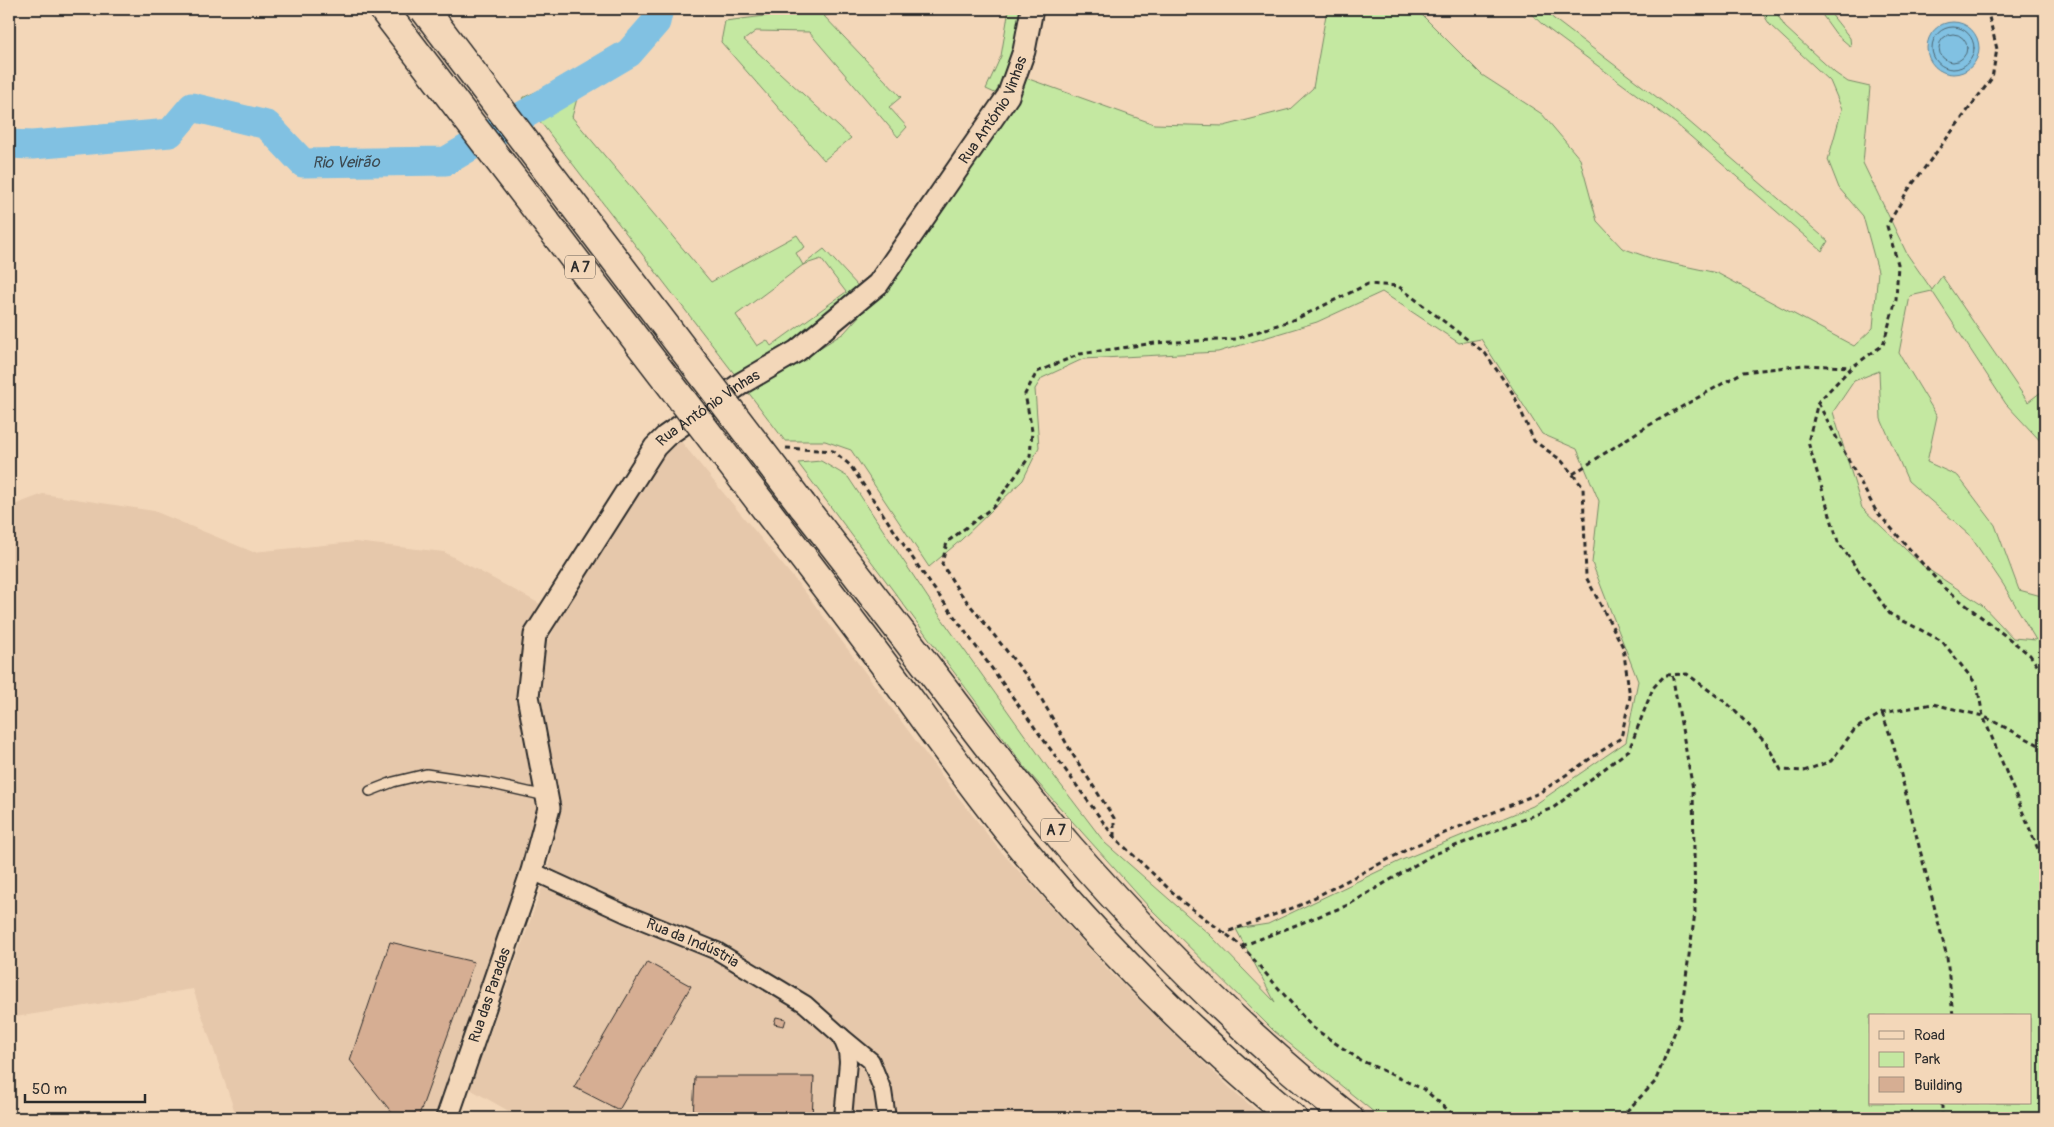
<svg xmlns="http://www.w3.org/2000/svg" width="2054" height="1127" font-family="Pangolin,sans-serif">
<rect width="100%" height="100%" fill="#f3d7b9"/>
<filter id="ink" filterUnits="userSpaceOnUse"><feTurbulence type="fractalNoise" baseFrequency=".02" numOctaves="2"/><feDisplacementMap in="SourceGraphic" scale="10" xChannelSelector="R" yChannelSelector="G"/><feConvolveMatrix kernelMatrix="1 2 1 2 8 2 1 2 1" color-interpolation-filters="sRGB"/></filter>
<g filter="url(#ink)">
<!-- built -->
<g fill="#e6c8ab">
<polygon points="674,433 806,593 942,776 998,848 1113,975 1229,1087 1265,1118 521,1118 470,1089 546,876 557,827 558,799 544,726 541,693 542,668 547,644 558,621"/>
<polygon points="43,494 154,511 253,552 355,542 444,552 542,605 534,625 539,833 437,1118 237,1118 193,989 9,1018 9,507"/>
</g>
<!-- green -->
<g fill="#c4e8a1" stroke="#788a66" fill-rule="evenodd">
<path d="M650 9H667L663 25 630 60 579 91 572 117 711 282 797 235 805 247 796 253 803 265 824 249 858 286 849 297 767 361 736 376 522 98 565 79 619 51 649 15ZM821 259 846 292 771 346 767 340 757 346 736 315 803 265Z"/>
<polygon points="821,9 854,9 824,16 901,97 889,107 907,127 898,137 809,32 756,31 744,40 851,138 824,160 721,42 725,21"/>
<polygon points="1009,9 1023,9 1012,56 999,95 986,89 1001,56"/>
<path d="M1327 9H1416L1482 75 1542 114 1580 159 1597 221 1622 248 1656 260 1717 273 1854 346 1873 328 1878 271 1863 216 1839 188 1828 160 1842 109 1830 81 1770 25 1760 9H1774L1785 27 1835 73 1848 82 1870 87 1863 163 1907 254 1932 290 1942 276 2028 402 2045 389V446L2006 404 1932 291 1910 296 1899 353 1937 416 1927 462 1958 476 1995 525 2019 590 2045 597V1118H1381L1274 1031 1148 906 1030 774 798 463 821 461 848 477 940 616 1051 772 1105 843 1210 935 1275 1002 1236 929 1268 924 1402 860 1533 806 1626 742 1638 681 1592 563 1599 501 1577 449 1542 434 1481 339 1459 343 1382 292 1317 322 1218 352 1083 359 1042 378 1035 389 1039 447 1023 480 961 540 929 567 851 450 825 441H785L748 392 844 333 892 279 996 134 1026 78 1154 124 1224 126 1290 109 1313 88ZM1879 371 1881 419 1908 481 1969 534 2003 584 2036 640 2013 638 1982 605 1923 566 1862 508 1833 412 1854 381ZM1870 1016H2030V1103H1870Z"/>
<polygon points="1526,9 1543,9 1554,19 1687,120 1828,241 1822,251 1675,123 1544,26"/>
<polygon points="1818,9 1827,9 1850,38 1851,47 1836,34"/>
</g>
<!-- water -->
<circle fill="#81c1e2" stroke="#5f8599" cx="1953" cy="48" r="26"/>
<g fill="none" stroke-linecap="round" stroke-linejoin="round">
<!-- shore -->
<g stroke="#4d6774" stroke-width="1">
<circle cx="1953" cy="48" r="21"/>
<circle cx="1953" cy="48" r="14"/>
</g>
<!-- river -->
<path stroke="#81c1e2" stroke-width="29" id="s1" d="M9 144 32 145 170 133 192 107 267 125 303 163 446 161 629 53 656 22 659 9"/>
</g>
<!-- building -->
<g fill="#d6ae93" stroke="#2b2b2b">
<polygon points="390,942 474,962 418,1118 403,1118 393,1114 350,1060"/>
<polygon points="647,962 691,986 619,1110 574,1087"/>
<polygon points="776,1017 786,1019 784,1026 774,1024"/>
<polygon points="695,1077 814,1077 812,1118 693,1118"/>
</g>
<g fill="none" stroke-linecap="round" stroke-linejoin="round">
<defs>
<polyline id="service" points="370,791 393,782 426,774 488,783 546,796"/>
<g id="minor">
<path id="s2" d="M532 871 626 914 717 951 805 1004 841 1036 847 1051 848 1062 843 1118"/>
<polyline points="842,1037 871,1061 883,1091 887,1118"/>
</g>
<g id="tertiary">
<path id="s3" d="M447 1118 532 871 549 808 528 696 535 635 655 447 666 436 742 383 797 351 878 284 1008 96 1024 51 1032 9"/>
</g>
<g id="motorway">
<path d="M802 505C845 559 887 614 929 669 975 729 1020 790 1070 848 1155 945 1248 1038 1349 1118"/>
<path d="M778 525C819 578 860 632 900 686 937 737 974 789 1014 838 1097 939 1192 1035 1293 1118"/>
</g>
</defs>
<!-- service casing -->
<use href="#service" stroke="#2b2b2b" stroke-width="12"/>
<!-- minor casing -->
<use href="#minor" stroke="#2b2b2b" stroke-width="20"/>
<!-- tertiary casing -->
<use href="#tertiary" stroke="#2b2b2b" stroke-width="25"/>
<!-- motorway casing -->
<use href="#motorway" stroke="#2b2b2b" stroke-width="31"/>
<!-- path -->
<g stroke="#2b2b2b" stroke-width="3" stroke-dasharray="5 4" stroke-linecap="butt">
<polyline points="1987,9 1997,49 1992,78 1908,190 1887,226 1898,264 1896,300 1883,345 1852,367 1818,402 1808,442 1838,542 1890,614 1942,641 1977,685 1983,716 2045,866"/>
<polyline points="1818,403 1876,511 1944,588 2030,655 2045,677"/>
<polyline points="786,448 833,451 850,465 922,572 1114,837 1184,903 1242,946 1312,1027 1360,1060 1425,1090 1457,1118"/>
<polyline points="1573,474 1639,431 1743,372 1804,365 1851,367"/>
<polyline points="1882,713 1893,743 1947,957 1953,1016"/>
<polyline points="1114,837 1114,818 1073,755 1033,684 958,590 942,564 947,542 993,507 1030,456 1032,431 1025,394 1037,372 1080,354 1155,343 1236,339 1298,318 1368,284 1398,286 1485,353 1514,395 1534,441 1561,460 1583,487 1586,577 1623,647 1630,697 1621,738 1539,793 1414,846 1298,906 1224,933"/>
<polyline points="1242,946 1348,905 1432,855 1553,808 1629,750 1653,688 1665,675 1687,674 1729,705 1766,743 1781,770 1804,771 1831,761 1855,729 1882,713 1933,704 1983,716 2045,748"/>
<polyline points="1620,1118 1655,1082 1680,1019 1695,913 1693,789 1672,674"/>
<polyline points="1942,1118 1942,1103"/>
</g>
<!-- service -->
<use href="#service" stroke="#f3d7b9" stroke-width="9"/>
<!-- minor -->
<use href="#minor" stroke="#f3d7b9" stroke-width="16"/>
<!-- tertiary -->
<use href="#tertiary" stroke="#f3d7b9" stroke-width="21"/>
<!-- motorway -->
<use href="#motorway" stroke="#f3d7b9" stroke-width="28"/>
<defs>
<g id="motorway-bridge">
<polyline points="383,9 778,525"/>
<polyline points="424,9 802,505"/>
</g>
</defs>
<!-- motorway-bridge casing -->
<use href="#motorway-bridge" stroke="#2b2b2b" stroke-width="31" stroke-linecap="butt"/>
<!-- motorway-bridge -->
<use href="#motorway-bridge" stroke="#f3d7b9" stroke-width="28"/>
</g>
</g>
<g text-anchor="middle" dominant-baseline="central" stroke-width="4" stroke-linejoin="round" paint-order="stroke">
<!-- shield labels -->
<g fill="#f3d7b9" stroke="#675f56" stroke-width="1">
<rect x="565" y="255.5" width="30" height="23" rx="4"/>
<rect x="1041" y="818.5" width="30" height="23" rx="4"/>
</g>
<g font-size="14" font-weight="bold" fill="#2b2b2b">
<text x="580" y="267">A 7</text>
<text x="1056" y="830">A 7</text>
</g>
<!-- street labels -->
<g font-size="15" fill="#2b2b2b" stroke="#f3d7b9">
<text stroke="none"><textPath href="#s3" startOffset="1211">Rua António Vinhas</textPath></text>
<text stroke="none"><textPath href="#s3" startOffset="791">Rua António Vinhas</textPath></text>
<text stroke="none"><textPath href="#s2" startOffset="176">Rua da Indústria</textPath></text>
<text stroke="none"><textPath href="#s3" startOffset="130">Rua das Paradas</textPath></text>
</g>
<!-- water labels -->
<g font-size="16" font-style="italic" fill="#3c4950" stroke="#f3d7b9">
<text stroke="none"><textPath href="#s1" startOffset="368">Rio Veirão</textPath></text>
</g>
</g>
<!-- margin -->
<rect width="2054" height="1127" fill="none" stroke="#f3d7b9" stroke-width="30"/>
<rect x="15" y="15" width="2024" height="1097" fill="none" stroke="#2b2b2b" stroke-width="2" filter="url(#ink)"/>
<!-- legend -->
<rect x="1869" y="1014" width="162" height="90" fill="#f3d7b9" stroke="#a39280"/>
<rect x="1879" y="1031" width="25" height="8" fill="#f3d7b9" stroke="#a39280"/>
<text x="1914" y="1040" font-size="15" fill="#2b2b2b">Road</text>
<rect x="1879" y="1052" width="25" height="15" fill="#c4e8a1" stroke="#a39280"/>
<text x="1914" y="1064" font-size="15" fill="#2b2b2b">Park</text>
<rect x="1879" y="1077" width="25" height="15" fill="#d6ae93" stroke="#a39280"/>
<text x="1914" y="1090" font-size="15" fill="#2b2b2b">Building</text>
<!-- scale -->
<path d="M25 1094v8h120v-8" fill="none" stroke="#2b2b2b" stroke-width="2.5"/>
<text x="32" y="1094" font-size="15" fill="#2b2b2b" stroke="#f3d7b9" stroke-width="4" paint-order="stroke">50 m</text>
</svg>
